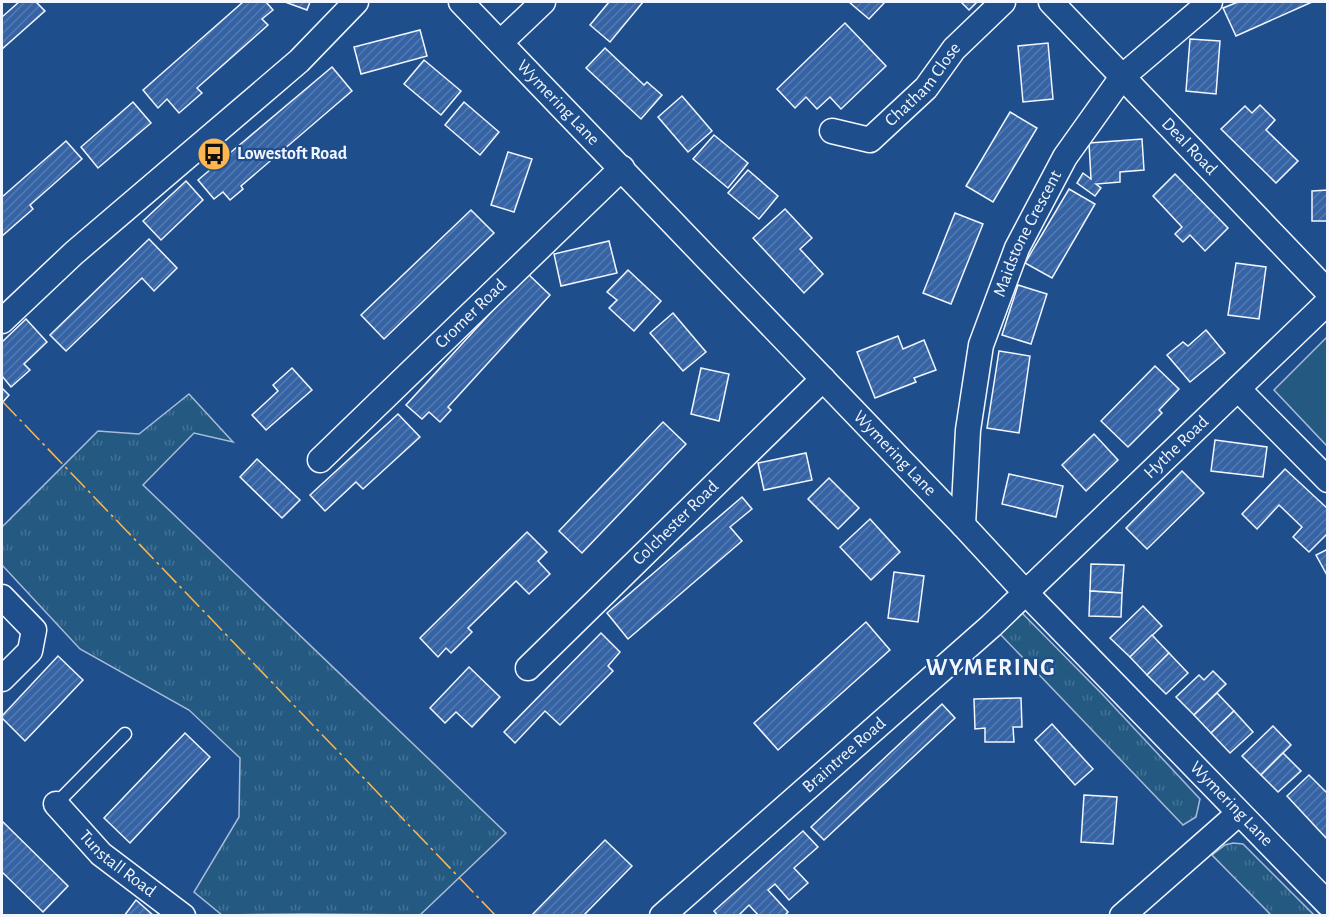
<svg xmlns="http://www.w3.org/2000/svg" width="1329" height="917" font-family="'Alegreya Sans',sans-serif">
<defs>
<pattern id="grass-tufts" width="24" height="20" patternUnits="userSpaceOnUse" patternTransform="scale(1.5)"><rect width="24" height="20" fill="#245a82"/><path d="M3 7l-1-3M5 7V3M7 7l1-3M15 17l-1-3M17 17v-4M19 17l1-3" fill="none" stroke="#447295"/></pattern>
<pattern id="building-hatch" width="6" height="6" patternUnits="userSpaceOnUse" patternTransform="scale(1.5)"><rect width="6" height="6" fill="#3563a3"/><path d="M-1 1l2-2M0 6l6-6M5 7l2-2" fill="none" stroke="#537ab1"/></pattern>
</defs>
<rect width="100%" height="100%" fill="#1f4e8c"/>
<!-- grass -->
<g fill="url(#grass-tufts)" stroke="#a8bbd7" stroke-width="1.5">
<polygon points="189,394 233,442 194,433 143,485 506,833 420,915 304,914 222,915 194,892 239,817 240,758 189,710 80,649 2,565 2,527 98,431 139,434"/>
<polygon points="1022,613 1103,695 1200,799 1196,817 1183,825 1000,634"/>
<polygon points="1233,843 1243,844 1314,915 1271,915 1212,855 1225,845"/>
</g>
<!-- park -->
<polygon fill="#245a82" stroke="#a8bbd7" stroke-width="1.5" points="1327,337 1327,446 1274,390"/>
<!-- building -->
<g fill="url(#building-hatch)" stroke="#f2f6ff" stroke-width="1.5">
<polygon points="19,2 36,2 45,11 2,49 2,17"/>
<polygon points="243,2 266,2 273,10 262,19 268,25 197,88 202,93 179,113 167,99 158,108 143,90"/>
<polygon points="285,2 310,2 307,10"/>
<polygon points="609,2 643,2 610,42 590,25"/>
<polygon points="849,2 885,2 869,19"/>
<polygon points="961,2 977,2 969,10"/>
<polygon points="1238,2 1312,2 1236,36 1223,8"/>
<polygon points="845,23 886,66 841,109 830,97 817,109 806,97 795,108 777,89"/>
<polygon points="420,30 427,56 361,74 354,47"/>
<polygon points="1190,39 1220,41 1216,94 1186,91"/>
<polygon points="1048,43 1053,99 1023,102 1018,46"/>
<polygon points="605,48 644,85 647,82 662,95 641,119 586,68"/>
<polygon points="424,60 461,91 441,115 404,84"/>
<polygon points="332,67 352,91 241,186 243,189 230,200 223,192 214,199 198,180"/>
<polygon points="682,96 712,131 688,152 658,117"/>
<polygon points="133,102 151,123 98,168 81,147"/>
<polygon points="464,102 499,132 480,155 445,125"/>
<polygon points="1260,105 1275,120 1266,130 1298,161 1276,183 1221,129 1245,106 1252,113"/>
<polygon points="1010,112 1037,128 993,202 966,186"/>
<polygon points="714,135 748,163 728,188 693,159"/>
<polygon points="1142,139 1144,170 1120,172 1120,182 1096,184 1101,188 1095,196 1077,183 1083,173 1091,179 1089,143"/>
<polygon points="66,141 82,159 30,205 33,209 2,236 2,197"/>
<polygon points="508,152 532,159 514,212 491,205"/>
<polygon points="748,170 778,196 759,219 728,193"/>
<polygon points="1175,174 1228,228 1205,251 1190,235 1183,242 1175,234 1182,227 1153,196"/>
<polygon points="186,181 203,200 161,240 143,221"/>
<polygon points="1069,189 1095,204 1052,278 1025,263"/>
<polygon points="1328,190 1328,221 1312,221 1312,191"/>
<polygon points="785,209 812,238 800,249 823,274 804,293 753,238"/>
<polygon points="471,210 494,233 384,339 361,315"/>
<polygon points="955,213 983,224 951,304 923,293"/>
<polygon points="149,239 177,268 154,291 142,278 66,351 50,335"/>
<polygon points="609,241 617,273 561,286 554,254"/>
<polygon points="1236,263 1266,267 1259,319 1228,315"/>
<polygon points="628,270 661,301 634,331 609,308 617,300 607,292"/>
<polygon points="527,273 550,295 448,407 451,410 440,422 429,412 422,419 406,405"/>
<polygon points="1018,285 1047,294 1031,344 1002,335"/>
<polygon points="673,313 706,352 683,371 650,333"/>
<polygon points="26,319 47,342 24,364 30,370 11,387 2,376 2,342"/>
<polygon points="1206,330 1225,353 1190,382 1167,355 1183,342 1188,346"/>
<polygon points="898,336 903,349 924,340 936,370 914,378 916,382 875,398 857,352"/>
<polygon points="999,351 1030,356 1019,433 987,428"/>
<polygon points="1155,366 1179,389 1159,410 1162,413 1128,447 1101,421"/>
<polygon points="292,368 312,390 266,430 252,415 278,391 273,385"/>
<polygon points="701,368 729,374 719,421 691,414"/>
<polygon points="2,388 9,395 2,403"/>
<polygon points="398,414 420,437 363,489 356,482 325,511 310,495"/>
<polygon points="663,422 686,444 582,553 559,531"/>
<polygon points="1094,434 1118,460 1086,491 1062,465"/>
<polygon points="1215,440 1267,447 1263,477 1211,471"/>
<polygon points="806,453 812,480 764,490 758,463"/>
<polygon points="257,459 300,500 282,518 240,477"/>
<polygon points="1285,469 1328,509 1328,533 1309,552 1293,537 1302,527 1279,505 1257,529 1242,514"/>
<polygon points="1182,471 1204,493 1147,549 1126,528"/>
<polygon points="1009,474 1063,486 1056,517 1002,504"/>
<polygon points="829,478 859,508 838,529 808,499"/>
<polygon points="742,497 752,509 730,527 742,541 628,639 607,613"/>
<polygon points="870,519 900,552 871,580 840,547"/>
<polygon points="527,532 547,552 538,561 550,574 529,594 516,581 468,628 472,632 451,653 446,648 438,657 420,638"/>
<polygon points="1328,549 1328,577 1316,555"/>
<polygon points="1091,564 1124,565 1122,593 1090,591"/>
<polygon points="894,572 924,576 918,622 888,618"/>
<polygon points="1090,591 1122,593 1121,617 1089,616"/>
<polygon points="1143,606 1162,626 1130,657 1110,638"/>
<polygon points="866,622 890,650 778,750 754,723"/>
<polygon points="601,633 620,652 608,666 613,671 560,725 545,711 515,743 504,732"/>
<polygon points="1152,635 1169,653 1147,675 1130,657"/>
<polygon points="1169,653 1188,673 1166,694 1147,675"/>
<polygon points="58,656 83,680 25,741 2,718 2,716"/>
<polygon points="469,667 500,697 472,727 456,712 445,723 430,708"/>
<polygon points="1213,671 1226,684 1194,715 1176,697 1199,675 1204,680"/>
<polygon points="1217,693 1234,711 1211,733 1194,715"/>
<polygon points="1021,698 1022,727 1013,727 1014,742 985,742 985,728 975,729 974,699"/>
<polygon points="942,704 955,718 824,840 811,827"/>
<polygon points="1234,711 1253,732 1230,753 1211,733"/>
<polygon points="1052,724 1093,769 1075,785 1035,740"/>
<polygon points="1273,726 1291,745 1261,775 1242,756"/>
<polygon points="185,733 210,757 130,843 104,818"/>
<polygon points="1283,753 1301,771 1278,792 1261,775"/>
<polygon points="1309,775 1328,794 1328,840 1287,796"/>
<polygon points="1084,795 1117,797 1113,844 1081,842"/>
<polygon points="2,821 68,886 43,912 2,872"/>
<polygon points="803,831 818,847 794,868 808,883 789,900 775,884 768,890 788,912 784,916 759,916 749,905 738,916 718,916 714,911"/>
<polygon points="605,840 632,866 583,916 531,916"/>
<polygon points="136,900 154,916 124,916"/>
</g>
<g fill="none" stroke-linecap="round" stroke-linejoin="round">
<defs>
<polyline id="lane" points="56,804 125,734"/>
<g id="street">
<path id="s1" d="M461 2 963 525 1025 592 1328 904"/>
<path id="s2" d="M1051 2 1328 292"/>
<polyline points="501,42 543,2"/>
<path id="s3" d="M832 131 870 140 926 88 954 49 1003 2"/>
<polyline points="2,321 74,253 299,61 356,2"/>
<polyline points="1238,389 1328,480"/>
<path id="s4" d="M320 460 622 168"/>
<path id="s5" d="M963 525 968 430 981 345 1017 248 1065 157 1122 77 1210 2"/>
<polyline points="2,597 34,630 30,651 2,679"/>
<path id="s6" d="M528 668 823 379"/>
<path id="s7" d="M56 804 101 854 183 916"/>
<path id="s8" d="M662 916 991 626 1328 302"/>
<polyline points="1122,916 1238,814"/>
</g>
</defs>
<!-- lane casing -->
<use href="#lane" stroke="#f2f6ff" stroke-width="15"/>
<!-- street casing -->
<use href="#street" stroke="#f2f6ff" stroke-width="27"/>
<!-- lane -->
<use href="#lane" stroke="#1f4e8c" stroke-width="12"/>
<!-- street -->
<use href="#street" stroke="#1f4e8c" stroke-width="24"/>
<!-- power -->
<polyline stroke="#ffb74d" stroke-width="1.5" stroke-dasharray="21 4.5 3 4.5" stroke-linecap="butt" points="2,401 496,916"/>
</g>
<!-- icons -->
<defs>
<symbol id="bus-disc" viewBox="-11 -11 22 22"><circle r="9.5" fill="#ffb74d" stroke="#1f4e8c"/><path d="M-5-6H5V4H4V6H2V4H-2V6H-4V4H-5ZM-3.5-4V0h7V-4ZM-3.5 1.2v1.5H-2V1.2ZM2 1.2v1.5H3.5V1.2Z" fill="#111"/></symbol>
</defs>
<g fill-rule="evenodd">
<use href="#bus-disc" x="195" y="135" width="38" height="38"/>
</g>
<g text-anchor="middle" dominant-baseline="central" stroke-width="4.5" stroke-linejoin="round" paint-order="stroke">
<!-- street labels -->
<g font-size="18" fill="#f2f6ff" stroke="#1f4e8c">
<text stroke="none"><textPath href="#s3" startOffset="116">Chatham Close</textPath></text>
<text stroke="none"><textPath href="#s1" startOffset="140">Wymering Lane</textPath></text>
<text stroke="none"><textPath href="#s2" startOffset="200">Deal Road</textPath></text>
<text stroke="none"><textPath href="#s5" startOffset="302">Maidstone Crescent</textPath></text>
<text stroke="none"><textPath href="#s4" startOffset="210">Cromer Road</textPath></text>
<text stroke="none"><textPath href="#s8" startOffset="696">Hythe Road</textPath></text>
<text stroke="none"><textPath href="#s1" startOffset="626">Wymering Lane</textPath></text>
<text stroke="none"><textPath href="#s6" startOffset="207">Colchester Road</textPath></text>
<text stroke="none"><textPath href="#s8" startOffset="243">Braintree Road</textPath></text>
<text stroke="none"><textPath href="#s1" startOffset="1112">Wymering Lane</textPath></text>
<text stroke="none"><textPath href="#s7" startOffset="86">Tunstall Road</textPath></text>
</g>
<!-- poi labels -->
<g font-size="18" font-weight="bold" fill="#f2f6ff" stroke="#1f4e8c" text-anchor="start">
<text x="237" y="154">Lowestoft Road</text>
</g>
<!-- district labels -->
<g font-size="24" font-weight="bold" letter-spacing="1.5" fill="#f2f6ff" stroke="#1f4e8c">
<text x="991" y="668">WYMERING</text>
</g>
</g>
<!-- border -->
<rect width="1329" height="917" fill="none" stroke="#f2f6ff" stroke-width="6"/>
</svg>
